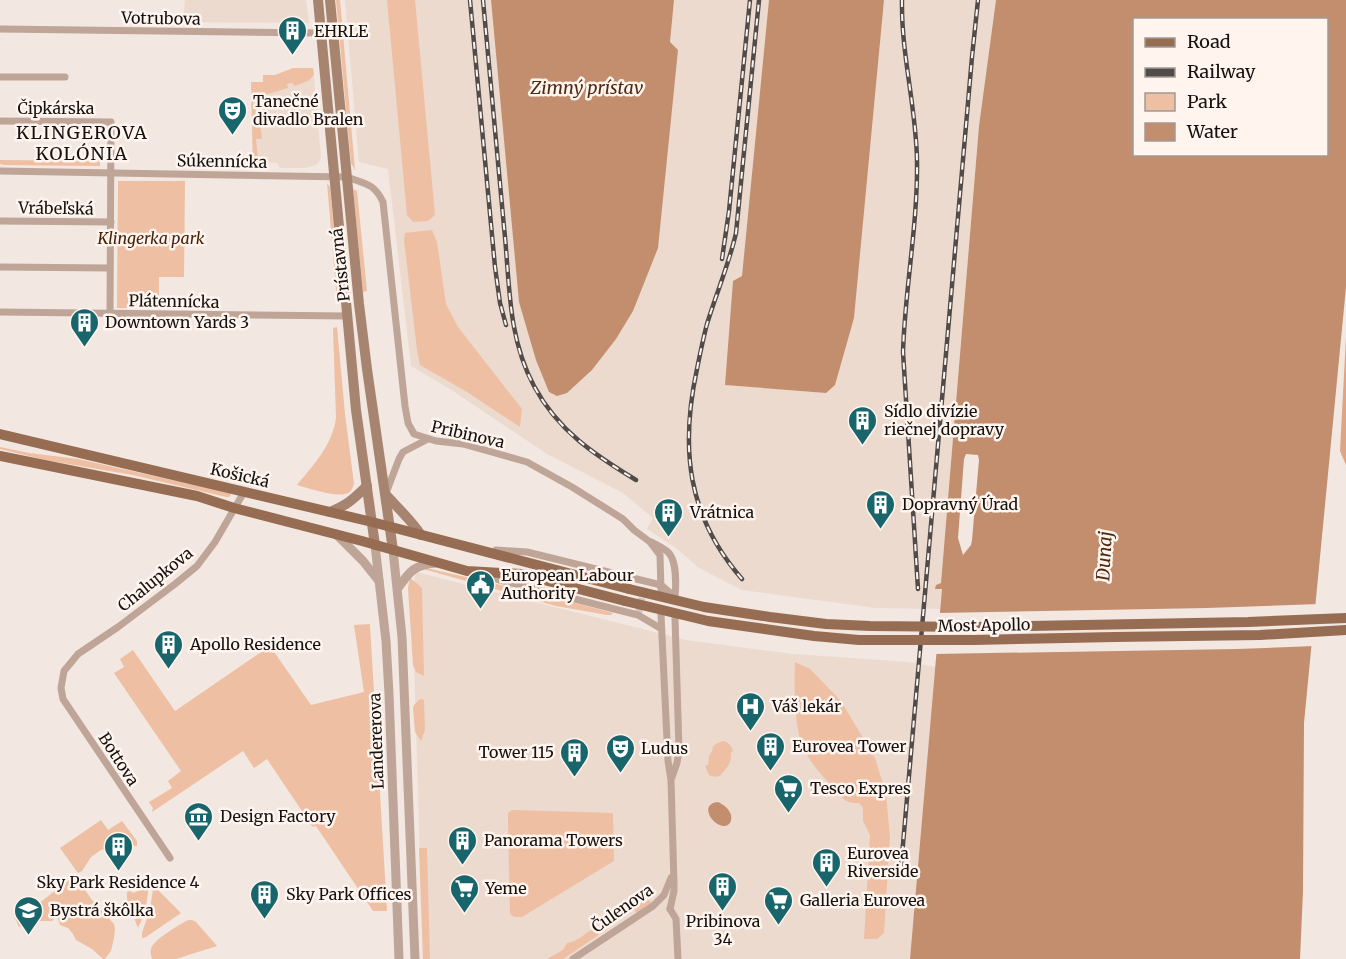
<svg xmlns="http://www.w3.org/2000/svg" width="1346" height="959" font-family="Merriweather,serif">
<rect width="100%" height="100%" fill="#f2e7e1"/>
<!-- built -->
<g fill="#ecdacf">
<polygon points="185,0 306,0 309,23 183,22"/>
<polygon points="345,0 491,0 519,302 567,393 592,370 616,339 633,311 670,43 674,0 769,0 742,276 733,282 730,385 826,393 854,318 884,0 996,0 979,126 941,583 936,585 936,589 942,588 940,609 876,608 742,590 699,568 676,548 647,529 653,518 623,493 547,454 453,391 411,366 388,169 359,162"/>
<polygon points="293,68 313,68 321,157 319,162 316,165 305,168 280,168 277,163 262,162 259,167 253,168 251,89 275,88"/>
<polygon points="416,572 686,640 793,654 909,662 936,667 910,959 423,959 412,592"/>
</g>
<!-- green -->
<g fill="#eebfa3">
<polygon points="336,0 340,0 355,170 351,163"/>
<polygon points="387,0 415,0 435,215 428,221 413,222 407,215"/>
<polygon points="293,68 313,68 314,75 308,81 294,86 293,83 287,84 288,88 258,97 258,99 253,100 253,108 258,108 262,139 256,139 258,158 262,158 262,162 259,167 253,168 251,82 263,82 263,75 275,75"/>
<polygon points="0,160 100,161 100,166 4,165 0,164"/>
<polygon points="118,181 185,181 184,277 159,277 159,308 117,308"/>
<polygon points="327,183 330,187 341,302 338,302 337,300"/>
<polygon points="353,189 357,191 367,291 363,292"/>
<polygon points="432,230 437,242 446,304 458,327 522,409 520,427 467,392 420,365 417,350 404,240 405,233"/>
<path d="M337 327 345 414 354 484C352 489 351 493 345 494 336 497 307 488 297 485 314 464 332 446 336 418L333 328Z"/>
<polygon points="0,447 29,453 78,459 230,493 231,495 229,497 226,497 133,475 45,460 0,449"/>
<polygon points="426,568 541,594 613,613 611,615 607,615 556,606 423,569"/>
<polygon points="410,578 413,580 422,588 424,676 416,672 413,665 408,588"/>
<polygon points="370,624 371,642 387,911 373,911 316,826 313,827 312,826 267,759 254,768 243,751 152,812 153,808 149,802 172,788 168,781 181,771 114,673 124,667 120,659 133,650 175,711 270,646 311,705 364,692 354,625"/>
<path d="M795 662 810 669 841 701 875 758 886 794 890 837 884 933 877 939H864L870 835 863 821V808L859 803C850 804 841 800 837 791 824 778 810 764 803 746 794 727 794 684 795 662Z"/>
<polygon points="420,699 424,700 425,730 421,741 415,732 413,708 414,705"/>
<path d="M723 741C728 742 732 746 733 751L731 752C732 761 728 768 721 774H722C717 778 714 777 709 775L705 766 708 765 709 756 713 749 712 748 716 744Z"/>
<path d="M512 810 613 813 614 861 522 917C517 917 513 918 510 913L508 822V813Z"/>
<polygon points="101,820 108,830 122,821 137,841 137,846 122,845 101,850 91,857 82,871 78,873 60,848"/>
<polygon points="419,848 427,848 430,959 423,959"/>
<path d="M147 878 149 880C148 896 146 913 138 928L127 900V892L130 891 133 893 138 891Z"/>
<polygon points="70,879 83,887 92,900 114,924 115,929 114,938 111,951 105,959 103,959 92,949 76,940 73,934 68,928 60,925 57,916 52,921 41,921 19,927 15,918 42,901"/>
<polygon points="155,887 181,913 146,937 142,938 142,933 150,909 153,889"/>
<path d="M649 900 652 903 637 914 633 908 607 926 597 936 563 959H547L563 950 567 943C577 941 580 938 588 932 592 929 597 929 601 926 606 923 608 919 613 916 619 912 624 913 629 907Z"/>
<path d="M188 920H192L196 922 217 946 176 959H152C151 955 150 953 151 949 154 939 179 925 188 920Z"/>
</g>
<!-- forest -->
<polygon fill="#dca585" points="1346,337 1346,465 1340,451"/>
<!-- water -->
<g fill="#c28e6e" fill-rule="evenodd">
<polygon points="491,0 674,0 670,42 678,50 658,248 633,311 616,339 592,370 567,393 557,396 549,392 536,360 519,302"/>
<polygon points="769,0 884,0 854,318 835,385 826,393 725,385 733,281 742,276"/>
<path d="M996 0H1346V287L1304 723 1303 891 1300 959H910L942 589H935L936 585 941 583 979 126ZM1134 20H1326V154H1134Z"/>
<path d="M718 802C722 804 727 807 729 811 733 816 732 825 725 826 713 827 698 804 718 802Z"/>
</g>
<!-- pier -->
<g fill="#f2e7e1">
<polygon points="966,454 978,455 979,460 972,540 971,545 963,555 958,538 964,459"/>
<polygon points="1319,604 1315,646 1237,649 934,654 937,613 1207,608"/>
</g>
<g fill="none" stroke-linecap="round" stroke-linejoin="round">
<!-- minor-tunnel -->
<polyline stroke="#d1c7c2" stroke-width="7" stroke-dasharray="7 3.5" stroke-linecap="butt" points="638,615 646,581"/>
<!-- minor -->
<g stroke="#bea597" stroke-width="7">
<polyline points="0,29 321,33"/>
<polyline points="0,77 65,77"/>
<polyline points="0,121 111,122 110,314"/>
<path d="M0 171 347 177C365 184 374 183 383 202L405 406 408 423 414 434 436 441 463 444 527 462 572 487 623 519 634 530 650 542 660 555 661 591"/>
<polyline points="0,221 111,222"/>
<polyline points="0,267 110,268"/>
<polyline points="0,312 348,316"/>
<polyline points="386,493 399,459 403,452 428,439"/>
<path d="M651 542C657 545 663 548 668 552 677 561 676 586 675 597"/>
<polyline points="496,550 527,552 661,585 675,597"/>
<polyline points="484,576 638,615 660,628"/>
<polyline points="661,615 668,761 671,780 674,884 674,891 670,909"/>
<polyline points="672,777 677,763 679,750 675,618"/>
<polyline points="170,858 63,699 61,688 64,671 78,654 118,627 175,584 197,566 215,542 244,492"/>
<polyline points="670,909 676,919 678,959"/>
<polyline points="573,959 653,906 664,895 671,878"/>
</g>
<!-- tertiary -->
<g stroke="#bea597" stroke-width="9">
<polyline points="336,534 363,561 379,581"/>
<polyline points="375,545 386,641 389,694 399,959"/>
<polyline points="393,550 402,637 415,959"/>
<path d="M398 588C410 571 414 565 436 563"/>
</g>
<!-- secondary -->
<g stroke="#a7846f" stroke-width="10">
<polyline points="318,0 356,410 375,545"/>
<polyline points="330,0 359,304 367,369 393,550"/>
<path d="M386 495C398 508 411 520 421 535"/>
<path d="M330 512C349 504 352 500 367 486"/>
</g>
<!-- primary -->
<g stroke="#966c52" stroke-width="10">
<polyline points="0,434 372,522 629,589"/>
<polyline points="0,456 197,496 234,508 362,541 467,571 521,574 625,601"/>
<polyline points="1115,637 1260,635 1346,630"/>
</g>
<defs>
<g id="rail">
<polyline points="470,0 495,267 500,303 506,325"/>
<path d="M483 0C490 76 497 151 504 227 510 282 507 336 534 386 558 431 595 455 636 480"/>
<path d="M902 0C901 54 916 106 917 160 918 224 905 288 903 352L918 589"/>
<polyline points="722,259 729,211 750,0"/>
<path d="M742 579C687 516 680 448 697 369 700 354 703 339 707 324 716 294 729 264 736 233L759 0"/>
<polyline points="901,867 972,57 978,0"/>
</g>
</defs>
<!-- rail casing -->
<use href="#rail" stroke="#514c49" stroke-width="4.5"/>
<!-- rail -->
<use href="#rail" stroke="#fff4ee" stroke-width="2" stroke-dasharray="7" stroke-linecap="butt"/>
<!-- primary-bridge -->
<g stroke="#966c52" stroke-width="10">
<polyline points="629,589 704,607 770,617 826,624 870,626 975,627 1248,622 1346,618"/>
<polyline points="625,601 708,621 814,636 859,640 974,640 1115,637"/>
</g>
</g>
<!-- icons -->
<defs>
<symbol id="building-pin" viewBox="-11 -11 22 30"><path d="M0 17L-7.5 6A9.5 9.5 0 1 1 7.5 6Z" fill="#18666c" stroke="#fff4ee"/><path d="M-4-6H4V6H1V3H-1V6H-4ZM-2.5-4.3h1.7v1.8h-1.7ZM.8-4.3h1.7v1.8H.8ZM-2.5-1h1.7V.8h-1.7ZM.8-1h1.7V.8H.8Z" fill="#fff"/></symbol>
<symbol id="theatre-pin" viewBox="-11 -11 22 30"><path d="M0 17L-7.5 6A9.5 9.5 0 1 1 7.5 6Z" fill="#18666c" stroke="#fff4ee"/><path d="M-5-5.5Q0-4 5-5.5V0Q5 5 0 6Q-5 5-5 0ZM-3.3-2.5H-1v1.5H-3.3ZM1-2.5H3.3v1.5H1ZM-2.8 1Q0 5.5 2.8 1Z" fill="#fff"/></symbol>
<symbol id="civic-pin" viewBox="-11 -11 22 30"><path d="M0 17L-7.5 6A9.5 9.5 0 1 1 7.5 6Z" fill="#18666c" stroke="#fff4ee"/><path d="M-.6-6.5H3V-4.5H.6V-3L4-1V1h2V6H-6V1h2V-1L-.6-3ZM-1.2 2.5V6h2.4V2.5Z" fill="#fff"/></symbol>
<symbol id="hospital-pin" viewBox="-11 -11 22 30"><path d="M0 17L-7.5 6A9.5 9.5 0 1 1 7.5 6Z" fill="#18666c" stroke="#fff4ee"/><path d="M-5-5h3v3.5h4V-5h3V5h-3V1.5h-4V5h-3Z" fill="#fff"/></symbol>
<symbol id="supermarket-pin" viewBox="-11 -11 22 30"><path d="M0 17L-7.5 6A9.5 9.5 0 1 1 7.5 6Z" fill="#18666c" stroke="#fff4ee"/><path d="M-6-5.5h2.5l.6 2H6L4.5 2H-2.5L-4.4-4H-6ZM-1.5 3.2a1.3 1.3 0 1 0 .1 0ZM3 3.2a1.3 1.3 0 1 0 .1 0Z" fill="#fff"/></symbol>
<symbol id="museum-pin" viewBox="-11 -11 22 30"><path d="M0 17L-7.5 6A9.5 9.5 0 1 1 7.5 6Z" fill="#18666c" stroke="#fff4ee"/><path d="M0-6L6-3V-2H-6V-3ZM-5-1h2V3h-2ZM-1-1h2V3h-2ZM3-1h2V3H3ZM-6 4H6V6H-6Z" fill="#fff"/></symbol>
<symbol id="school-pin" viewBox="-11 -11 22 30"><path d="M0 17L-7.5 6A9.5 9.5 0 1 1 7.5 6Z" fill="#18666c" stroke="#fff4ee"/><path d="M0-5L7-2L0 1L-7-2ZM-4 1L0 2.5L4 1V4Q0 6-4 4Z" fill="#fff"/></symbol>
</defs>
<g fill-rule="evenodd">
<use href="#building-pin" x="276" y="14" width="33" height="45"/>
<use href="#theatre-pin" x="216" y="94" width="33" height="45"/>
<use href="#building-pin" x="68" y="306" width="33" height="45"/>
<use href="#building-pin" x="846" y="404" width="33" height="45"/>
<use href="#building-pin" x="864" y="488" width="33" height="45"/>
<use href="#building-pin" x="652" y="496" width="33" height="45"/>
<use href="#civic-pin" x="464" y="568" width="33" height="45"/>
<use href="#building-pin" x="152" y="628" width="33" height="45"/>
<use href="#hospital-pin" x="734" y="690" width="33" height="45"/>
<use href="#building-pin" x="754" y="730" width="33" height="45"/>
<use href="#theatre-pin" x="604" y="732" width="33" height="45"/>
<use href="#building-pin" x="558" y="736" width="33" height="45"/>
<use href="#supermarket-pin" x="772" y="772" width="33" height="45"/>
<use href="#museum-pin" x="182" y="800" width="33" height="45"/>
<use href="#building-pin" x="446" y="824" width="33" height="45"/>
<use href="#building-pin" x="102" y="830" width="33" height="45"/>
<use href="#building-pin" x="810" y="846" width="33" height="45"/>
<use href="#building-pin" x="706" y="870" width="33" height="45"/>
<use href="#supermarket-pin" x="448" y="872" width="33" height="45"/>
<use href="#building-pin" x="248" y="878" width="33" height="45"/>
<use href="#supermarket-pin" x="762" y="884" width="33" height="45"/>
<use href="#school-pin" x="12" y="894" width="33" height="45"/>
</g>
<g text-anchor="middle" dominant-baseline="central" stroke-width="5" stroke-linejoin="round" paint-order="stroke">
<!-- street labels -->
<g font-size="16" fill="#14110f" stroke="#fff4ee">
<text transform="translate(161 18) rotate(1)">Votrubova</text>
<text x="56" y="108">Čipkárska</text>
<text transform="translate(222 161) rotate(1)">Súkennícka</text>
<text transform="translate(56 208) rotate(1)">Vrábeľská</text>
<text transform="translate(340 265) rotate(-96)">Prístavná</text>
<text transform="translate(174 301) rotate(1)">Plátennícka</text>
<text transform="translate(468 434) rotate(13)">Pribinova</text>
<text transform="translate(240 475) rotate(13)">Košická</text>
<text transform="translate(155 579) rotate(-39)">Chalupkova</text>
<text transform="translate(984 625) rotate(-1)">Most Apollo</text>
<text transform="translate(376 741) rotate(-92)">Landererova</text>
<text transform="translate(119 759) rotate(57)">Bottova</text>
<text transform="translate(622 908) rotate(-35)">Čulenova</text>
</g>
<!-- poi labels -->
<g font-size="16" fill="#14110f" stroke="#fff4ee" text-anchor="start">
<text x="314" y="31">EHRLE</text>
<text x="253" y="101">Tanečné<tspan x="253" dy="18">divadlo Bralen</tspan></text>
<text x="105" y="322">Downtown Yards 3</text>
<text x="884" y="411">Sídlo divízie<tspan x="884" dy="18">riečnej dopravy</tspan></text>
<text x="902" y="504">Dopravný Úrad</text>
<text x="690" y="512">Vrátnica</text>
<text x="501" y="575">European Labour<tspan x="501" dy="18">Authority</tspan></text>
<text x="190" y="644">Apollo Residence</text>
<text x="772" y="706">Váš lekár</text>
<text x="792" y="746">Eurovea Tower</text>
<text x="641" y="748">Ludus</text>
<text x="554" y="752" text-anchor="end">Tower 115</text>
<text x="810" y="788">Tesco Expres</text>
<text x="220" y="816">Design Factory</text>
<text x="484" y="840">Panorama Towers</text>
<text x="847" y="853">Eurovea<tspan x="847" dy="18">Riverside</tspan></text>
<text x="118" y="882" text-anchor="middle">Sky Park Residence 4</text>
<text x="485" y="888">Yeme</text>
<text x="286" y="894">Sky Park Offices</text>
<text x="800" y="900">Galleria Eurovea</text>
<text x="50" y="910">Bystrá škôlka</text>
<text x="723" y="921" text-anchor="middle">Pribinova<tspan x="723" dy="18">34</tspan></text>
</g>
<!-- park labels -->
<g font-size="16" font-style="italic" fill="#452209" stroke="#fff4ee">
<text x="151" y="238">Klingerka park</text>
</g>
<!-- water labels -->
<g font-size="18" font-style="italic" fill="#4d2910" stroke="#fff4ee">
<text x="587" y="87">Zimný prístav</text>
<text transform="translate(1104 556) rotate(-87)">Dunaj</text>
</g>
<!-- neighbourhood labels -->
<g font-size="18" letter-spacing="1.5" fill="#14110f" stroke="#fff4ee">
<text x="82" y="132">KLINGEROVA<tspan x="82" dy="21">KOLÓNIA</tspan></text>
</g>
</g>
<!-- legend -->
<rect x="1133" y="18" width="195" height="138" fill="#fff4ee" stroke="#a19995" stroke-width="1.5"/>
<rect x="1145" y="38" width="30" height="9" fill="#966c52" stroke="#a19995" stroke-width="1.5"/>
<text x="1187" y="48" font-size="18" fill="#14110f">Road</text>
<rect x="1145" y="68" width="30" height="9" fill="#514c49" stroke="#a19995" stroke-width="1.5"/>
<text x="1187" y="78" font-size="18" fill="#14110f">Railway</text>
<rect x="1145" y="93" width="30" height="18" fill="#eebfa3" stroke="#a19995" stroke-width="1.5"/>
<text x="1187" y="108" font-size="18" fill="#14110f">Park</text>
<rect x="1145" y="123" width="30" height="18" fill="#c28e6e" stroke="#a19995" stroke-width="1.5"/>
<text x="1187" y="138" font-size="18" fill="#14110f">Water</text>
</svg>
